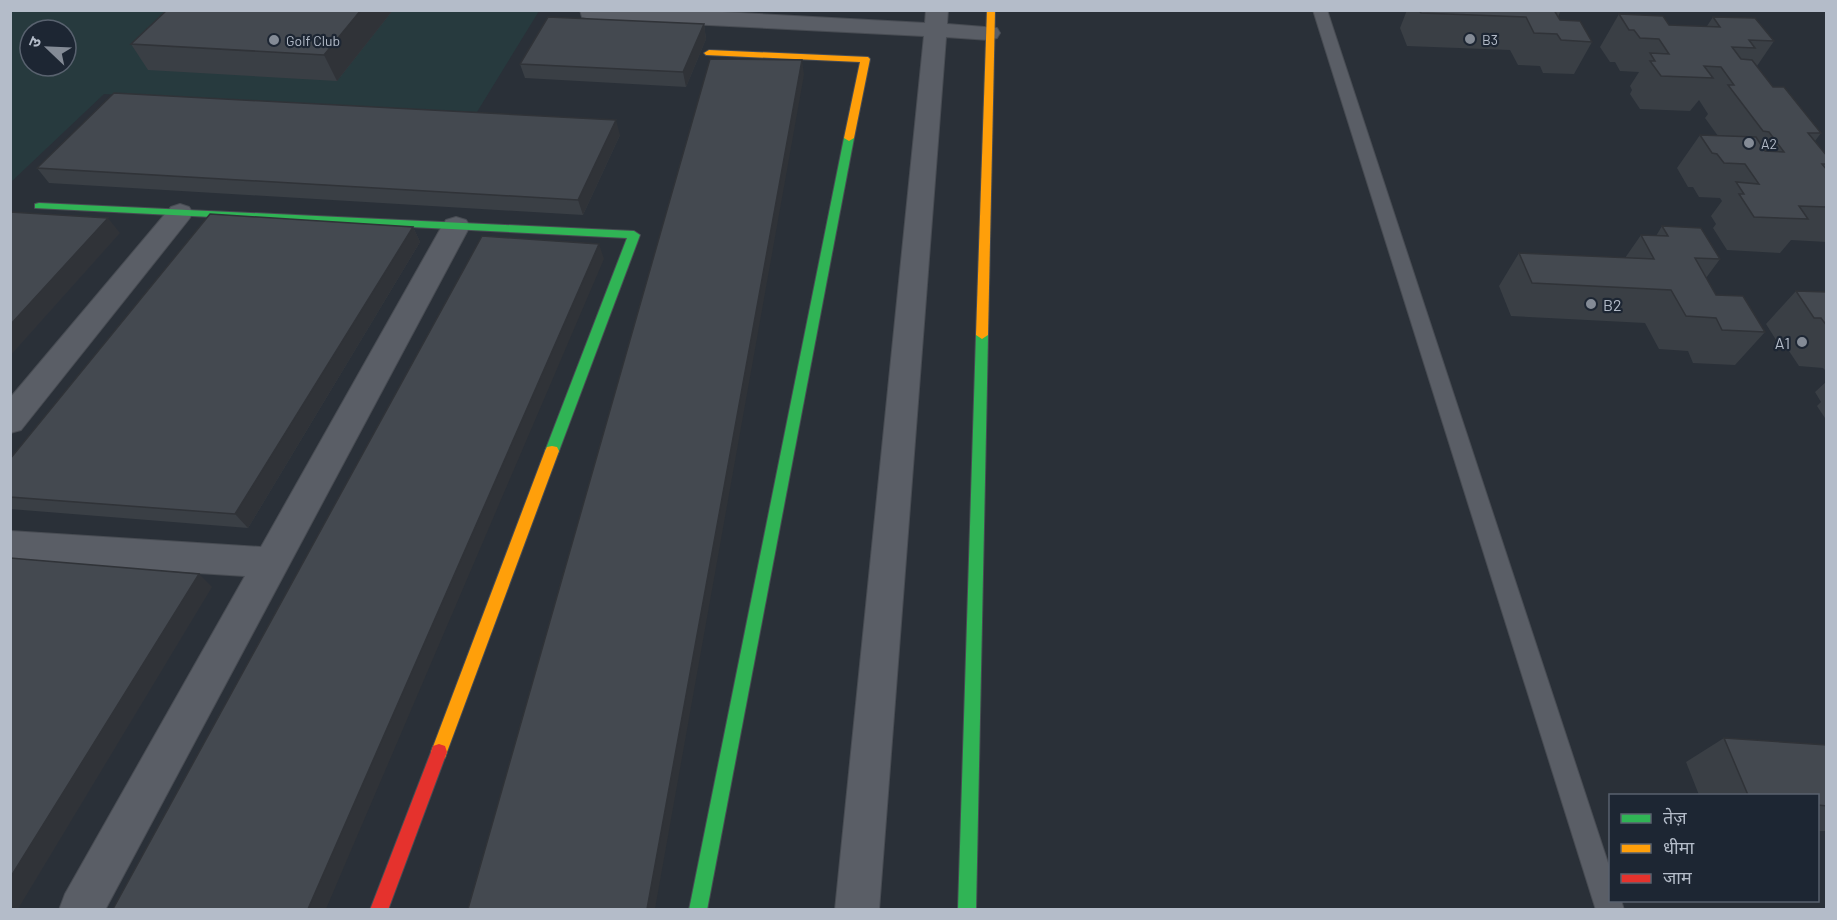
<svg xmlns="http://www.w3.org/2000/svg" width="1837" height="920" font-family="Barlow,'Noto Sans Devanagari',sans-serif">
<rect width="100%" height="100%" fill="#2a3038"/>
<!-- green -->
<path fill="#273a3e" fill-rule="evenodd" d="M11 11H539L477 112 104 94 11 182ZM30 30H66V66H30Z"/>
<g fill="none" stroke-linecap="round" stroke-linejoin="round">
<defs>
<polygon id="lane" points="1313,10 1327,10 1610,869 1610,900 1621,900 1624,910 1596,910"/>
<g id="street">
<polygon points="580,10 686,10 925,23 926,10 948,10 947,24 997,28 1000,33 997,38 989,40 946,37 879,910 835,910 924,36 590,19 582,17"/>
<polygon points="180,204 189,207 193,213 189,219 21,430 10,433 10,398 171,207"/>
<polygon points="456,217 466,220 470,226 105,910 59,910 65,894 245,576 10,561 10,531 261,547 442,226 446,220"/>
</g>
<g id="fast">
<polygon points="849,135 854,138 707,910 689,910 844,138"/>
<polygon points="39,203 634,231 640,235 559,451 557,455 547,455 545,451 627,238 35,208 35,204"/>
<polygon points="982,331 988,335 976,910 958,910 976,335"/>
</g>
<g id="slow">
<polygon points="987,10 995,10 988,335 982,339 976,335"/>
<polygon points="709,50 868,57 870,59 854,138 849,141 844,138 860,62 706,55 704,53"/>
<polygon points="552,446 557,447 559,451 447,752 445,758 439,760 433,758 431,752 545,451 547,447"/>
</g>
<polygon id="jam" points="439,744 445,746 447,752 388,910 370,910 431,752 433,746"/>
</defs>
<!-- lane casing -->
<use href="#lane" stroke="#484c53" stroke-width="2"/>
<!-- street casing -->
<use href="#street" stroke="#484c53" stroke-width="2"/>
<!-- fast casing -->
<use href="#fast" stroke="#484c53" stroke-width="2"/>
<!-- slow casing -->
<use href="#slow" stroke="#484c53" stroke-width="2"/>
<!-- jam casing -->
<use href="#jam" stroke="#484c53" stroke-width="2"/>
<!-- lane -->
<use href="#lane" fill="#5a5e66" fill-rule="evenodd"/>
<!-- street -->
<use href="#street" fill="#5a5e66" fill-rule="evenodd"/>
<!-- fast -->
<use href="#fast" fill="#30b455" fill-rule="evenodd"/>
<!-- slow -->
<use href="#slow" fill="#ff9f0a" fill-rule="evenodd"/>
<!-- jam -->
<use href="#jam" fill="#e5322d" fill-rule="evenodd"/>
</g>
<!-- wall -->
<g fill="#3a3f45">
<polygon points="393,10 337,81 148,70 131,44"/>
<polygon points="1407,10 1561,10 1558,17 1560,20 1592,42 1574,74 1543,73 1540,66 1518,65 1510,50 1407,46 1400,28"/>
<polygon points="1619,14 1669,25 1707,26 1713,17 1774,41 1757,66 1773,87 1821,133 1815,141 1827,156 1827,242 1791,240 1780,253 1727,250 1713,228 1716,224 1711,216 1722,201 1720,198 1699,197 1693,187 1688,187 1677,168 1700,135 1718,136 1705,118 1708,114 1699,100 1690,111 1640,109 1630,94 1632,90 1630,86 1639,72 1620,71 1615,62 1610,62 1600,47"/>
<polygon points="704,24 706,39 686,87 525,78 520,64"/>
<polygon points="620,135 583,215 49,183 37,168"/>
<polygon points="1662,226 1720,259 1706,278 1716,295 1765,332 1735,365 1693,363 1688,351 1659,349 1645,323 1511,316 1499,286 1519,253 1625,258 1641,235 1656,236"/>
<polygon points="413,227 420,242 248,528 10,509 10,459"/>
<polygon points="1796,291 1827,292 1827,372 1823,368 1799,366 1789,351 1783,351 1766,324"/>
<polygon points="1827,381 1827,421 1817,406 1821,402 1815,392"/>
<polygon points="1724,738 1827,745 1827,831 1818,831 1818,795 1699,795 1686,762"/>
</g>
<!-- shaded-wall -->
<g fill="#303338">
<polygon points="361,10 393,10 337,81 324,55"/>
<polygon points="704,24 706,39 686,87 683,72"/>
<polygon points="802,60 804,75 655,909 647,909"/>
<polygon points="616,120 620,135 583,215 578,200"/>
<polygon points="108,218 120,233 10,356 10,325"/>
<polygon points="413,227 420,242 248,528 235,514"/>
<polygon points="599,244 604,259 326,909 308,909"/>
<polygon points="199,574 212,587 18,909 10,909 10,878"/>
</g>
<!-- building -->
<g fill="#444950" stroke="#303338" stroke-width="1.5">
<polygon points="167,10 361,10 324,55 131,44"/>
<polygon points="1419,10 1554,10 1560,20 1580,21 1592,42 1561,40 1557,34 1534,33 1526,17 1421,13"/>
<polygon points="1619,14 1663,16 1669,25 1720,27 1713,17 1755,18 1774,41 1749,40 1755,48 1732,47 1741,59 1752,60 1773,87 1784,87 1821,133 1808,133 1827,156 1827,164 1822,164 1827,170 1827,207 1799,206 1808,219 1754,217 1739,194 1744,194 1736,182 1759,184 1745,164 1724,163 1717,154 1712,153 1700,135 1756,137 1765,151 1784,152 1769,132 1763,131 1728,85 1734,85 1721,67 1704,66 1713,78 1661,76 1650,61 1655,61 1650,53 1669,54 1659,39 1640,38 1634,30 1629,30"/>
<polygon points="548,17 704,24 683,72 520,64"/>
<polygon points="710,59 802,60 647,909 468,909"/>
<polygon points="114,93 616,120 578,200 37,168"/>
<polygon points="10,212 108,218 10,325"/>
<polygon points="210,214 413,227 235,514 10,497 10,459"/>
<polygon points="1662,226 1701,228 1720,259 1695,258 1716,295 1743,296 1765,332 1722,330 1716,318 1686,316 1671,290 1532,283 1519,253 1654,259 1641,235 1668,236"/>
<polygon points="482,236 599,244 308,909 113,909"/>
<polygon points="1796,291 1827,292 1827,326 1821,318 1814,318"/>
<polygon points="10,558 199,574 10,878"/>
<polygon points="1724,738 1827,745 1827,806 1818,805 1818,795 1748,795"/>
</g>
<!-- markers -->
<g fill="#848b96" stroke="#1d2633" stroke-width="2">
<circle cx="1470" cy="39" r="6"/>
<circle cx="274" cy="40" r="6"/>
<circle cx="1749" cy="143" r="6"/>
<circle cx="1591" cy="304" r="6"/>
<circle cx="1802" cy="342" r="6"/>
</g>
<g text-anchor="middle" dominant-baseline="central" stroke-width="4.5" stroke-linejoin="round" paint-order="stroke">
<!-- far-poi labels -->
<g font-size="14" fill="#b4bcc9" stroke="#1d2633" text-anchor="start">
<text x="1482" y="39">B3</text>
<text x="286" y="40">Golf Club</text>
<text x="1761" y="143">A2</text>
</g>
<!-- poi labels -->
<g font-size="16" fill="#b4bcc9" stroke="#1d2633" text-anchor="start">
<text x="1603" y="304">B2</text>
<text x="1790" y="342" text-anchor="end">A1</text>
</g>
</g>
<!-- border -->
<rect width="1837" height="920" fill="none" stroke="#b4bcc9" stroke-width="24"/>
<!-- legend -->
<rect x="1609" y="794" width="210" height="108" fill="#1d2633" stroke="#59626f" stroke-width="1.5"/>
<rect x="1621" y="814" width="30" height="9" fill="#30b455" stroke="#59626f" stroke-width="1.5"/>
<text x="1663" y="824" font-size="18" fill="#b4bcc9">तेज़</text>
<rect x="1621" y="844" width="30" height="9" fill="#ff9f0a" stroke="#59626f" stroke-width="1.5"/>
<text x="1663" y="854" font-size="18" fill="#b4bcc9">धीमा</text>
<rect x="1621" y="874" width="30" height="9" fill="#e5322d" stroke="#59626f" stroke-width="1.5"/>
<text x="1663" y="884" font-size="18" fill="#b4bcc9">जाम</text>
<!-- north arrow -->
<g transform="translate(48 48) rotate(293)"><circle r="28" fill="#1d2633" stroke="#59626f" stroke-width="1.5"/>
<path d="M0-4.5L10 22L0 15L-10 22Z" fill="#848b96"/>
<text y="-9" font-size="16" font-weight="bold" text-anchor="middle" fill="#b4bcc9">उ</text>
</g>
</svg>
